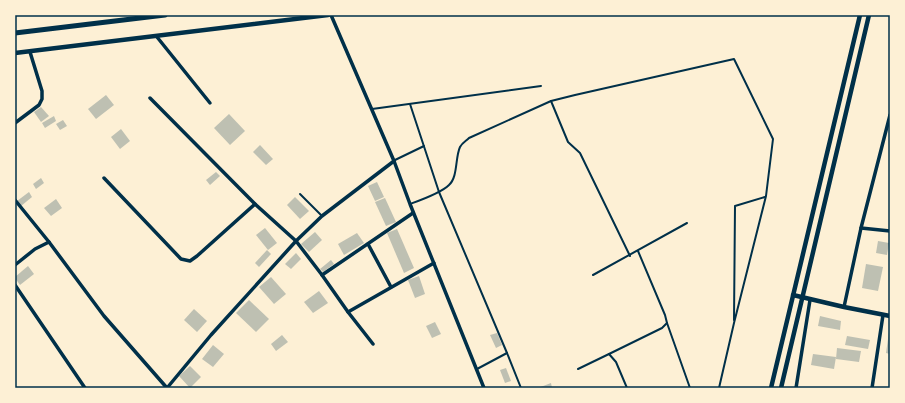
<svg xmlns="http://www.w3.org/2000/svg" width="905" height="403" font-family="'DejaVu Sans',sans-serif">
<rect width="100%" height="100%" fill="#fdf0d5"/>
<!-- building -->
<g fill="#bec0b2">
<polygon points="106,95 114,105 96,119 88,109"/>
<polygon points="41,107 49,116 41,122 34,112"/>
<polygon points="229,114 245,131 230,145 214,128"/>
<polygon points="54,116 56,121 45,128 42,123"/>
<polygon points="63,120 67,126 60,130 56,124"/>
<polygon points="121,129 130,141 120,149 111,137"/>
<polygon points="260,145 273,159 266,165 253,152"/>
<polygon points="216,172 220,176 210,185 206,180"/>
<polygon points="41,178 44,183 36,189 33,184"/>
<polygon points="377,182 384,197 375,201 368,186"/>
<polygon points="29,192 32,197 21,206 17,201"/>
<polygon points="295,197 309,211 300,219 287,205"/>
<polygon points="385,198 396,222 386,226 375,202"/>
<polygon points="56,199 62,208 51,216 44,208"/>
<polygon points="265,228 277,243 268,250 256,235"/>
<polygon points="397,229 414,268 404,273 387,233"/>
<polygon points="315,232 322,240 309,252 301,244"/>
<polygon points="357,233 364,243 344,255 338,244"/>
<polygon points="878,241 889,243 887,255 876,253"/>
<polygon points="267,250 271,254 259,267 255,263"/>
<polygon points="296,253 301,259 291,269 285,264"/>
<polygon points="331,260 334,264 323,272 320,269"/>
<polygon points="866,264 883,267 878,291 862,288"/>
<polygon points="28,266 34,274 20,285 15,278 15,277"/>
<polygon points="419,276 425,294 415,298 408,280"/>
<polygon points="271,277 286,294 274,304 259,287"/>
<polygon points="319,291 328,303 313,313 304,302"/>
<polygon points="249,300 269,319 256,332 236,313"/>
<polygon points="194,309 207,321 197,332 184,320"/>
<polygon points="820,316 841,321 840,330 818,326"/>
<polygon points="435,322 441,334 432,338 426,326"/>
<polygon points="889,332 890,332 890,354 886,353"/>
<polygon points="497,333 502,345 496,348 490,335"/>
<polygon points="282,335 288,342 276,351 271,344"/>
<polygon points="847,336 870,340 868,349 845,345"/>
<polygon points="213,345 224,354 213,367 202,359"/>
<polygon points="837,348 861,351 859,362 836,359"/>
<polygon points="813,354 836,357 834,369 811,365"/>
<polygon points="190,366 201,377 190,388 179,376"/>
<polygon points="506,368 511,381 505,383 500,370"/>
<polygon points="551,383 552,388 538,388"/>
</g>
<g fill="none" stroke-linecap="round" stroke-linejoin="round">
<!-- service -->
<g stroke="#003049" stroke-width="2">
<polyline points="551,101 568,142 580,153 630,256"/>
<polyline points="410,104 439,192 507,353"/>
<polyline points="372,109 541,86"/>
<polyline points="395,160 424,146"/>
<polyline points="300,194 322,216"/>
<path d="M410 204C421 200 441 193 449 185 458 177 455 158 460 147 462 143 466 141 469 138L551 101 575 95 734 59 773 139 766 196 734 323 719 388"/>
<polyline points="593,275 687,223"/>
<polyline points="734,320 735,206 765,197"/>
<polyline points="667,323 690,388"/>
<polyline points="477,369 507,353 521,388"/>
<polyline points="578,369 609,354"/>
<polyline points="627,388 616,362 609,354 662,328 667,323 665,315 638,251"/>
</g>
<!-- minor -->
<g stroke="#003049" stroke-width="3.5">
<polyline points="331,15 394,161 410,204 484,388"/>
<polyline points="157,37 210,103"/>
<polyline points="150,98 255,204 296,241 322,275 348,312 373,344"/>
<polyline points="15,123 39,105 42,99 42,91 30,52"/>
<polyline points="104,178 181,259 190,261 197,256 255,204"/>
<polyline points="15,200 49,242 104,316 167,388"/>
<polyline points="861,228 890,231"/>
<polyline points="368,244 391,287"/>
<polyline points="15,265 35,249 49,242"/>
<polyline points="322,275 413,213"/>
<polyline points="15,285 85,388"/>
<polyline points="844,307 861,228 890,115"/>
<polyline points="348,312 434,263"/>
<polyline points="167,388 211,335 296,241 322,216 394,161"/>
<polyline points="796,388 810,300"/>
<polyline points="872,388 883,315"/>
</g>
<!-- tertiary -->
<g stroke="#003049" stroke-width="4.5">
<polyline points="15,53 328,15"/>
<polyline points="793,295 844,307 890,316"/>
<polyline points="771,388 860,15"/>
<polyline points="781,388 869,15"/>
</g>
<!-- secondary -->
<polyline stroke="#003049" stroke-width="5" points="15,33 165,15"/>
</g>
<!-- border -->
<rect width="905" height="403" fill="none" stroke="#fdf0d5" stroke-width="32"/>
<rect x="16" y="16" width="873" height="371" fill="none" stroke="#003049" stroke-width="1.5"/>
</svg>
